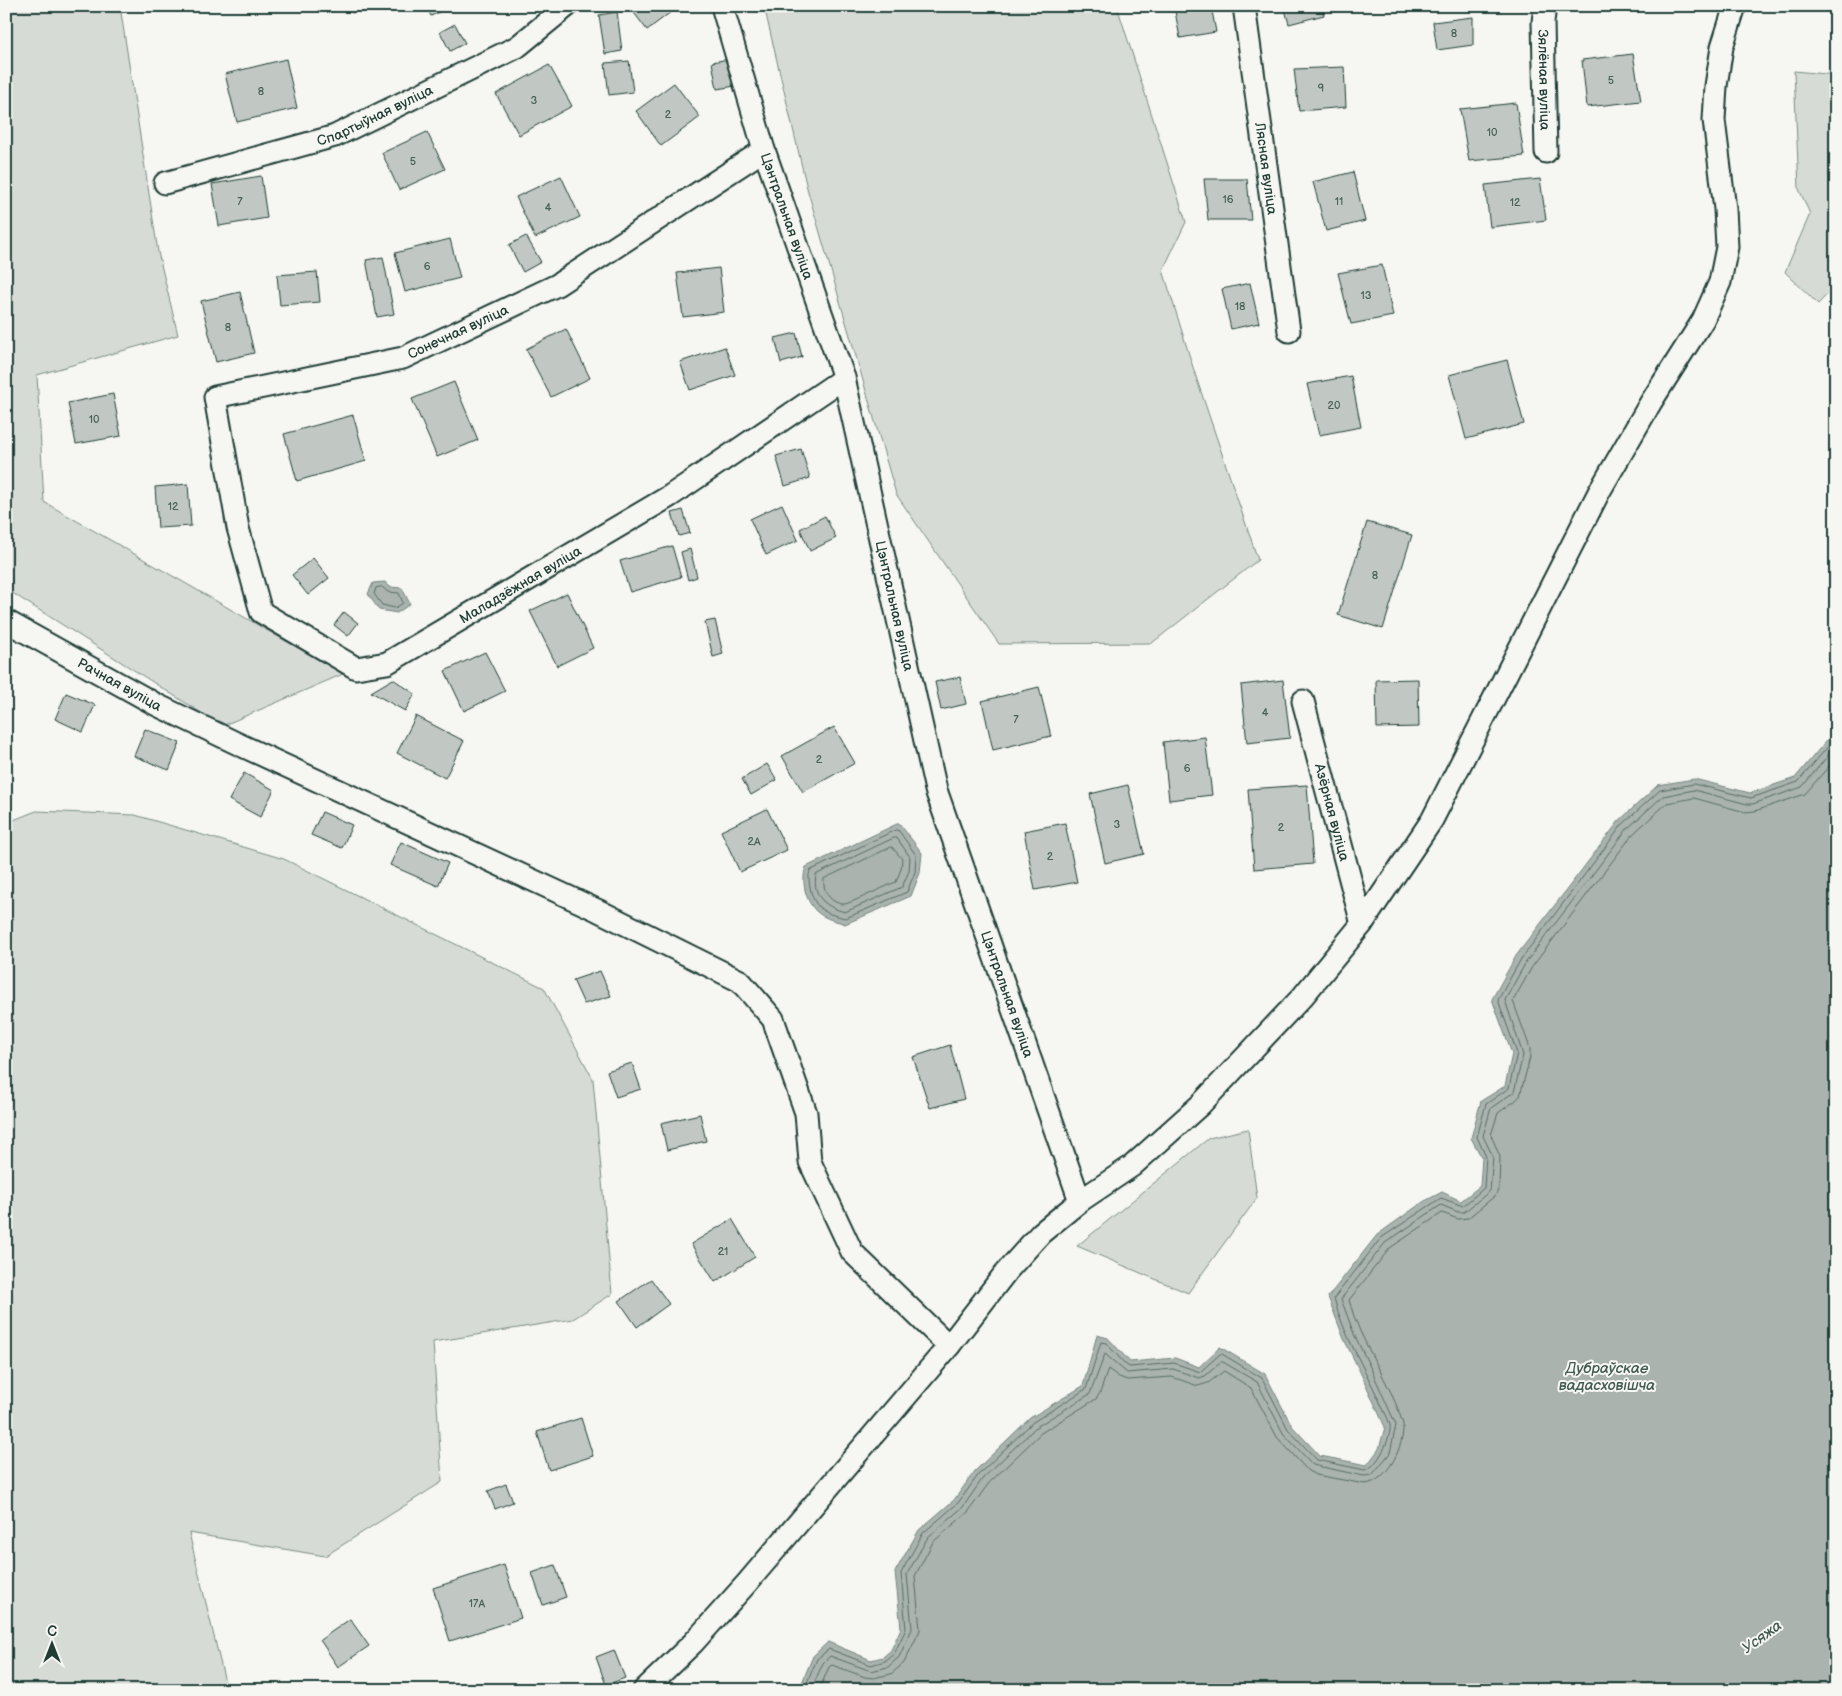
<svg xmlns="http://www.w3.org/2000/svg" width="1842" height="1696" font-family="'Balsamiq Sans',sans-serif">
<rect width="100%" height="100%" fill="#f6f6f2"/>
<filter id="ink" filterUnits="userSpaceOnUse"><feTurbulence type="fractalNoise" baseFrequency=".02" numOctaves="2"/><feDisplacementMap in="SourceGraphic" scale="10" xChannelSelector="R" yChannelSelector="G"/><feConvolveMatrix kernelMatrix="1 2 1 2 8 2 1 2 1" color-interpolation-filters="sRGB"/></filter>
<g filter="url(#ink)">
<!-- green -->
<g fill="#d6dbd6" stroke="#7a8c85">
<polygon points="6,6 120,6 158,252 178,335 37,375 44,502 343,674 222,726 6,589"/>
<polygon points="764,6 1117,6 1186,222 1163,270 1196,377 1258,560 1152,643 999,644 896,494 807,188"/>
<polygon points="1794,71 1836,75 1836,285 1818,304 1785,272 1810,214 1799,189"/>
<polygon points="36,811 135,815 284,859 544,988 593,1079 612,1294 573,1319 433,1342 442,1482 325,1556 189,1533 227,1690 6,1690 6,823"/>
<polygon points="1248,1129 1257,1198 1188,1293 1077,1246 1209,1138"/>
</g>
<!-- water -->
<g fill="#aab3ae" stroke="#72847d">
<polygon points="385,582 390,587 402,588 410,604 397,613 379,610 368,594 373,583"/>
<polygon points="1836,729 1836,1690 799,1690 813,1656 828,1642 871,1660 883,1657 891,1650 901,1628 895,1572 919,1530 954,1500 975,1471 1030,1418 1083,1386 1097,1335 1108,1338 1130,1362 1175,1358 1199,1367 1220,1347 1265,1374 1292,1426 1320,1456 1367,1465 1379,1449 1385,1427 1362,1376 1344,1339 1328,1297 1377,1235 1423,1202 1442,1192 1461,1201 1480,1186 1482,1158 1471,1138 1481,1101 1505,1086 1512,1054 1492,999 1516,956 1619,821 1658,785 1694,779 1750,793 1795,778"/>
<path d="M899 823 922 853 920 873 911 896 845 924C838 921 829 920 823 916 807 908 800 883 806 867Z"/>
</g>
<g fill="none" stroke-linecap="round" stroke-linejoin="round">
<!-- shore -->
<g stroke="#576c65" stroke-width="1">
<polygon points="382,587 388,592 399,593 403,603 395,608 382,605 374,594 376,588"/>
<path d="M896 830 899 831 916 855 915 872 907 892 846 918C825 914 814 909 810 887 809 881 808 876 810 871Z"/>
<path d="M894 838H897L910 857 909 871 902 887 845 912C826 907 812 897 816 875Z"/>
<path d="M892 847 902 859 901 869 896 882C888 885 850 904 844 904 831 904 822 891 824 879Z"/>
<path d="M804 1690 817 1659 829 1649 871 1665 885 1661 894 1654 906 1629 901 1573 923 1533 958 1503 979 1474 1033 1422 1086 1389 1101 1342 1106 1343 1126 1365 1130 1367 1174 1363 1200 1372 1220 1354H1222L1262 1378 1288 1429 1317 1460 1365 1470C1377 1468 1392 1437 1390 1425 1388 1417 1382 1408 1379 1400 1364 1367 1343 1334 1334 1298L1381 1238 1441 1198 1463 1206 1484 1188 1486 1157 1477 1137 1486 1104 1509 1088 1517 1053 1498 1000 1521 959 1622 825 1660 790 1694 784 1751 798 1798 782 1836 737"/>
<polyline points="811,1690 823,1663 830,1656 871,1671 888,1667 899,1657 912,1629 907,1574 928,1537 963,1507 983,1478 1036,1427 1090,1394 1105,1354 1127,1373 1173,1369 1199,1378 1205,1376 1221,1362 1223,1362 1257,1382 1283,1433 1313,1465 1364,1476 1372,1475 1390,1453 1396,1425 1372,1371 1354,1334 1341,1299 1385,1243 1441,1205 1458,1212 1464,1212 1490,1191 1493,1157 1483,1136 1491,1108 1514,1092 1523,1055 1505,1000 1526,962 1627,829 1663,796 1694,790 1747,804 1753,804 1802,787 1836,746"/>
<path d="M819 1690 829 1667 832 1665 865 1677 873 1678 891 1674 904 1663 920 1630 915 1576 933 1542 968 1512 989 1483 1041 1433 1096 1399 1100 1393 1108 1369 1119 1377 1127 1380 1172 1377 1198 1386 1208 1383 1224 1371 1251 1388 1277 1437 1308 1471 1316 1475 1365 1484C1388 1482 1405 1444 1403 1424 1391 1381 1360 1344 1349 1300L1390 1248 1442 1213 1458 1219 1468 1218 1496 1195 1499 1187 1500 1157 1491 1135 1498 1113 1515 1101 1520 1096 1530 1057V1048L1513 1001 1532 967 1633 834 1667 803 1694 798 1745 812 1755 811 1805 794 1836 758"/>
</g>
</g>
<!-- building -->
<g fill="#c1c8c3" stroke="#1f3d34">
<polygon points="349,6 364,6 352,13"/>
<polygon points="426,6 443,6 445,9 431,16"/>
<polygon points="629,6 679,6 647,30"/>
<polygon points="1174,6 1211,6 1216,32 1180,38"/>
<polygon points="1284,6 1322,6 1324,15 1289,24"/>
<polygon points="617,12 622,51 605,54 599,15"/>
<polygon points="1473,17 1473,45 1437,50 1433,22"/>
<polygon points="455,24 465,43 450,51 440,32"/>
<polygon points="1633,54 1641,101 1587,107 1582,60"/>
<polygon points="286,59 297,108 237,122 225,74"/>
<polygon points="729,59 735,86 717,89 712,62"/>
<polygon points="629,61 633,92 609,95 605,63"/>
<polygon points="549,65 572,106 519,135 496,94"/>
<polygon points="1344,67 1346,107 1299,111 1294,69"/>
<polygon points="674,83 700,117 661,146 636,111"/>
<polygon points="1516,103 1524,156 1469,161 1460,109"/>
<polygon points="427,132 445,169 399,190 382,153"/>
<polygon points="1353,172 1365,221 1326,231 1313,182"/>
<polygon points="261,176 267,218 219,226 212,184"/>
<polygon points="561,176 580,217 535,238 516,197"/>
<polygon points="1204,179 1247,179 1251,220 1208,220"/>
<polygon points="1540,179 1546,220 1490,227 1485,185"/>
<polygon points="526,236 541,262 523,272 509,245"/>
<polygon points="450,239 460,278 405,292 395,253"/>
<polygon points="383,257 394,314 377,317 366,260"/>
<polygon points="1382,265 1393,316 1351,324 1338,273"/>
<polygon points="719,268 724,312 683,317 677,273"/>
<polygon points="317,272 320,302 280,305 277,275"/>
<polygon points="1250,283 1259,323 1231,329 1222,289"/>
<polygon points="240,292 254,353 216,362 201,301"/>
<polygon points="566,329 590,378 551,397 526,349"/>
<polygon points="796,333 802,357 781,363 775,338"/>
<polygon points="725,347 735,375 690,390 680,362"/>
<polygon points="1507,360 1524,424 1466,439 1449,375"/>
<polygon points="1351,376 1361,427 1319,435 1307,384"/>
<polygon points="454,382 478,440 437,457 412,399"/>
<polygon points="113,394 121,436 76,444 68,403"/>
<polygon points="353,415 366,461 297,481 284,434"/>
<polygon points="801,449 810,478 785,486 776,456"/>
<polygon points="188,484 191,526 158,528 155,487"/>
<polygon points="782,504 798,540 766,555 750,519"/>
<polygon points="683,510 690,533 679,536 672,513"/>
<polygon points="825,516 836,538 810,551 800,529"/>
<polygon points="1367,522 1412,535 1383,629 1338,615"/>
<polygon points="672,546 681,577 630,592 620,561"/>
<polygon points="690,549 697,577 688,580 681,552"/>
<polygon points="313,558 329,578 308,595 292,575"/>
<polygon points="567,593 593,648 557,666 530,611"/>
<polygon points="344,612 358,623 348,636 334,625"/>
<polygon points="715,620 723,654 713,657 705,622"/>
<polygon points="485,652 505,691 464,711 445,671"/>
<polygon points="960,677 966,704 941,710 935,682"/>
<polygon points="393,679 415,694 405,711 371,692"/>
<polygon points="1418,679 1419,727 1377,728 1376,680"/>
<polygon points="1283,680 1290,738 1247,743 1241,685"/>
<polygon points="1039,687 1051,736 993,750 982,701"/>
<polygon points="66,693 95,705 83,732 55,719"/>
<polygon points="416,716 464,741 445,778 397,753"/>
<polygon points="834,727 855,763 803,792 782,756"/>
<polygon points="145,729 180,743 169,770 134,756"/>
<polygon points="1205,737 1212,795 1169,800 1163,742"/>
<polygon points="767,764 777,780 751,795 742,779"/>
<polygon points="244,773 274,790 260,817 229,800"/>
<polygon points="1128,785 1144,854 1105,863 1090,794"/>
<polygon points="1307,785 1313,864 1254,869 1248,789"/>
<polygon points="767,809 787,850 740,872 721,831"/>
<polygon points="322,812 352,825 342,848 311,835"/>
<polygon points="1065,823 1077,882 1035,890 1024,831"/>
<polygon points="401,842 448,863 438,886 390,865"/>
<polygon points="600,971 611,996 584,1004 573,980"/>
<polygon points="950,1045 964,1099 930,1108 913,1057"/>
<polygon points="632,1063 641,1089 616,1097 607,1071"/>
<polygon points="700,1114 706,1141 667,1150 661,1123"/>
<polygon points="732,1219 755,1257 715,1282 691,1244"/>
<polygon points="651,1279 669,1304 637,1327 619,1301"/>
<polygon points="581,1418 593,1456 549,1470 537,1432"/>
<polygon points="506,1484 513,1502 495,1509 488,1491"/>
<polygon points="504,1565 521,1618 450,1641 433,1588"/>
<polygon points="555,1565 566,1597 543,1605 532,1573"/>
<polygon points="350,1619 369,1646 338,1667 320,1640"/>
<polygon points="614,1650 625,1678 606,1685 596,1657"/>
</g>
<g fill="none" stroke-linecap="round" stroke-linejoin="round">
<defs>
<g id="minor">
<path id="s1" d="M722 6 764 150 844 378 936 790 1080 1201"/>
<path id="s2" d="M1244 6 1289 331"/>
<path id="s3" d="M1545 6 1543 22 1546 152"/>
<path id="s4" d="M764 150 557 285 403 358 215 397 238 528 261 612 356 668 387 663 670 496 844 378"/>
<path id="s5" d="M165 183 335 136 517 47 567 6"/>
<path id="s6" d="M6 621 157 705 236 743 597 910 740 981 773 1019 806 1113 810 1162 852 1252 949 1346"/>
<path id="s7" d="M1303 701 1362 924"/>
<polyline points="644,1690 693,1643 747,1583 949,1346 1006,1272 1041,1233 1080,1201 1132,1166 1200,1105 1303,996 1362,924 1432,820 1599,492 1651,402 1703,320 1720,282 1727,247 1725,209 1714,120 1716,86 1722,47 1735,6"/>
</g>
</defs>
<!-- minor casing -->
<use href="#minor" stroke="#1f3d34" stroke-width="25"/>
<!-- minor -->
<use href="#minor" stroke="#f6f6f2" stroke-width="21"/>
</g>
</g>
<g text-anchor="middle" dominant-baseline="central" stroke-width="4" stroke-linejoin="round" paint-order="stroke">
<!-- number labels -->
<g font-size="11" fill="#486058">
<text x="1454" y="33">8</text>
<text x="1611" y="80">5</text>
<text x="1321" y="88">9</text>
<text x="261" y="91">8</text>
<text x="534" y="100">3</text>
<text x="668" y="114">2</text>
<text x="1492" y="132">10</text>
<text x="413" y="161">5</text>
<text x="1228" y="199">16</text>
<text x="240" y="201">7</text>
<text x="1339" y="201">11</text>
<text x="1515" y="202">12</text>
<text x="548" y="207">4</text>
<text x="427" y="266">6</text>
<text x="1366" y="295">13</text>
<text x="1240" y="306">18</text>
<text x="228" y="327">8</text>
<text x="1334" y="405">20</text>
<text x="94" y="419">10</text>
<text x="173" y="506">12</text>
<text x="1375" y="575">8</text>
<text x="1265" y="712">4</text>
<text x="1016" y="719">7</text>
<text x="819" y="759">2</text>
<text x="1187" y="768">6</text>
<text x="1117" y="824">3</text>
<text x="1281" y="827">2</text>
<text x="754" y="841">2А</text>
<text x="1050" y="856">2</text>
<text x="723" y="1251">21</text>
<text x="477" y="1603">17А</text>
</g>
<!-- street labels -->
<g font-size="14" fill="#1f3d34" stroke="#f6f6f2">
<text stroke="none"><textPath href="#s3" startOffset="74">Зялёная вуліца</textPath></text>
<text stroke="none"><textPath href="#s5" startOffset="221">Спартыўная вуліца</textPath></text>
<text stroke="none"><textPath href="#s2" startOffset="164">Лясная вуліца</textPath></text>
<text stroke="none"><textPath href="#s1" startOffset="220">Цэнтральная вуліца</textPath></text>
<text transform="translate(458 332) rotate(-25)">Сонечная вуліца</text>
<text stroke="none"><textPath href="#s4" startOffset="1126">Маладзёжная вуліца</textPath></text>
<text stroke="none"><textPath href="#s1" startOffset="625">Цэнтральная вуліца</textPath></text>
<text stroke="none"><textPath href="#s6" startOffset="130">Рачная вуліца</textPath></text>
<text stroke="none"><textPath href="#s7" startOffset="115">Азёрная вуліца</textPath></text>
<text stroke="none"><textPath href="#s1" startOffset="1030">Цэнтральная вуліца</textPath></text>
</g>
<!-- water labels -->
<g font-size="15" font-style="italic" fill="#425a52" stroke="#f6f6f2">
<text x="1607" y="1368">Дубраўскае<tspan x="1607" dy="17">вадасховішча</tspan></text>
<text transform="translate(1762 1637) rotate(-36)">Усяжа</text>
</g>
</g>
<!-- margin -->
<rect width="1842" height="1696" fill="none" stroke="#f6f6f2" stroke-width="25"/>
<rect x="12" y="12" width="1817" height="1671" fill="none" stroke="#1f3d34" stroke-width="2" filter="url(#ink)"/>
<!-- north arrow -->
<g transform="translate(52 1644)" stroke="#f6f6f2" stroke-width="4" paint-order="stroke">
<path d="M0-4L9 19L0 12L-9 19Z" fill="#1f3d34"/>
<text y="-8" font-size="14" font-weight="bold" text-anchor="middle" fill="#1f3d34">С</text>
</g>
</svg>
